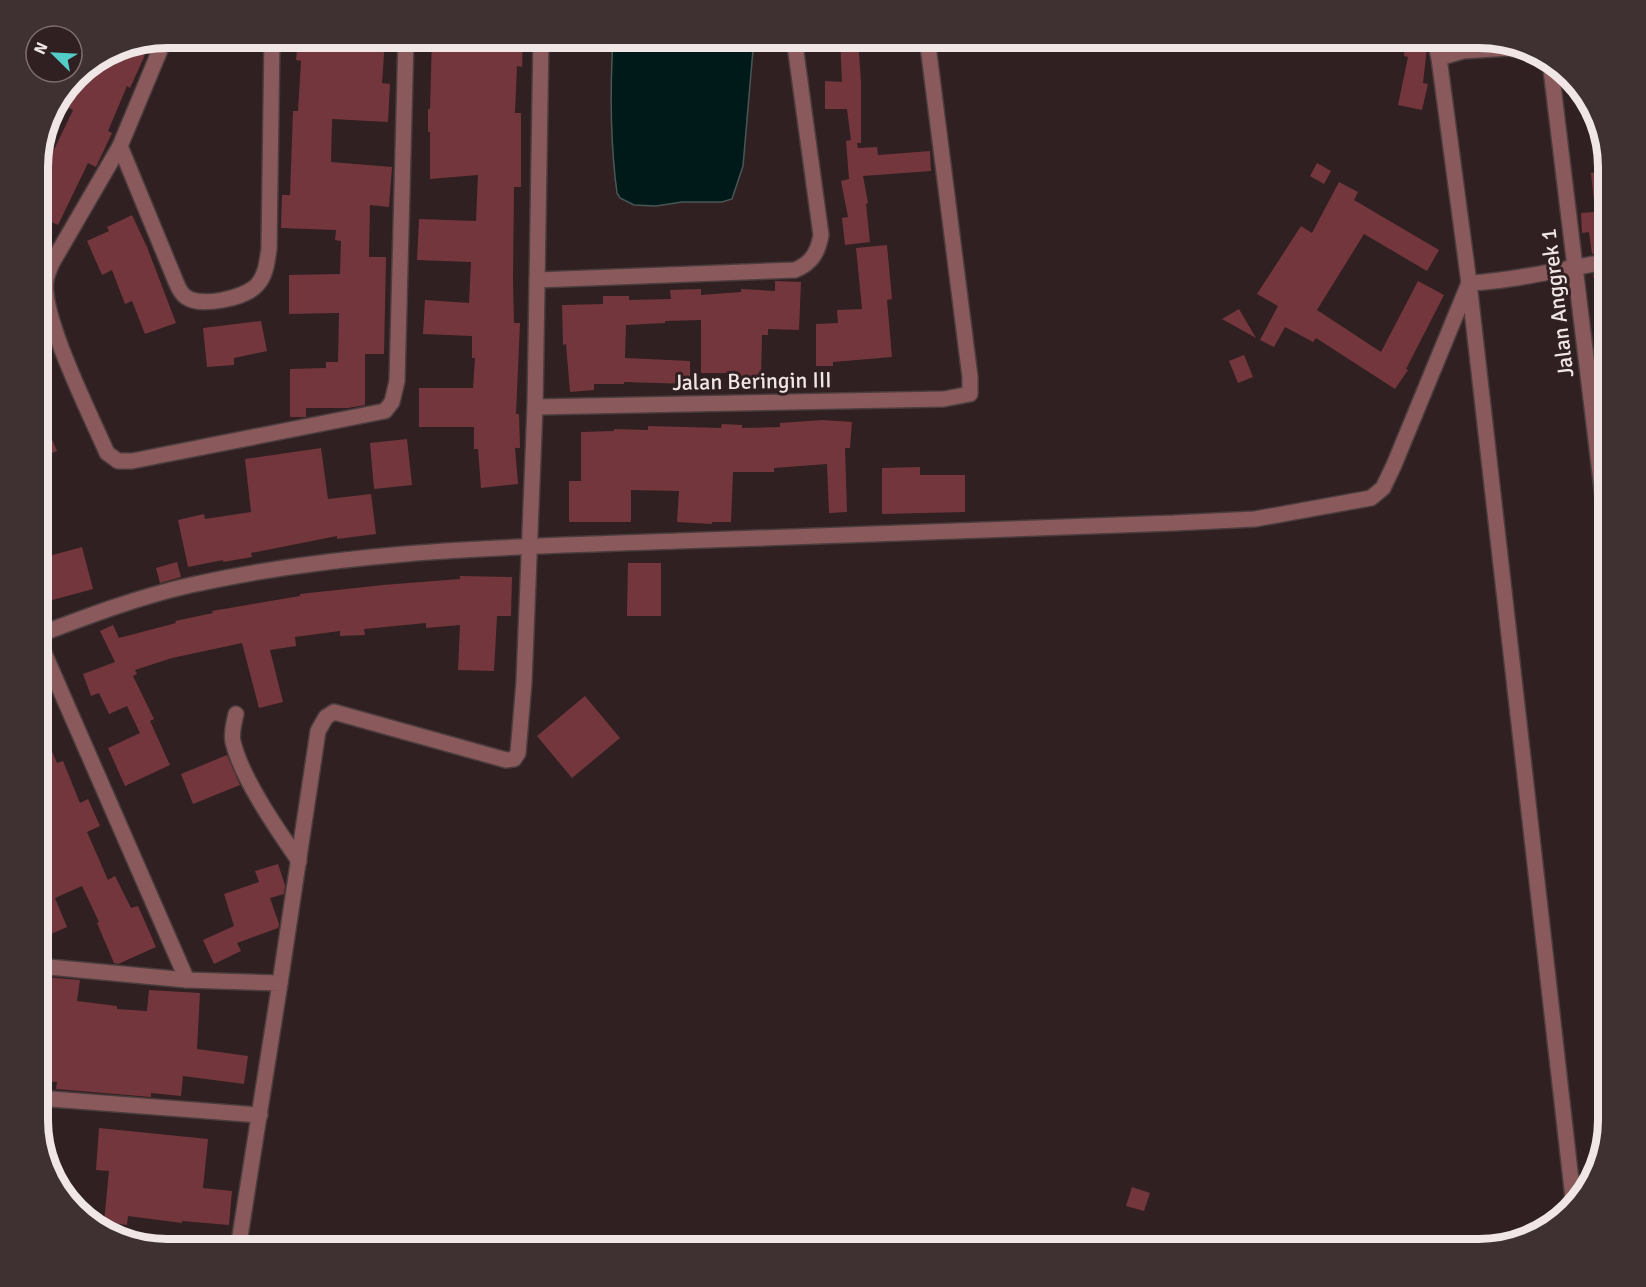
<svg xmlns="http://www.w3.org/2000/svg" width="1646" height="1287" font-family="Signika,sans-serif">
<rect width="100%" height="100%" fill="#302021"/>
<!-- water -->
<path fill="#001a19" stroke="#485756" stroke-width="1.5" d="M613 38H754L743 166 732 199 722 202H682L656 206 634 205 620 198 617 193C610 141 610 90 613 38Z"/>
<!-- building -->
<g fill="#73363c">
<polygon points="298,38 385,40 382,83 390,84 388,122 332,119 331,162 392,167 389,207 370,205 369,257 386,257 384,354 365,354 365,405 348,408 306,408 306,417 290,417 290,369 326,368 326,362 338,362 339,313 289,314 289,275 340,274 341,241 335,240 336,230 281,228 282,195 290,195 293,111 298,111 301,61 296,60"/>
<polygon points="432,38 523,38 522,67 517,66 515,113 521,113 521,187 514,187 513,280 514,323 520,323 516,414 519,414 520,448 515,448 518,484 481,488 478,449 474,449 474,427 419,427 419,388 473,388 475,358 472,358 472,336 423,334 425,300 469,303 471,262 417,260 419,219 476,221 478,175 430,179 430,132 428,132 428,109 430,109"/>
<polygon points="840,38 858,38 861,82 861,143 857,143 858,148 877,147 878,155 930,151 931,171 863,176 868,203 866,204 870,242 845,245 842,218 848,217 841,181 849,179 846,141 851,140 847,109 825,109 825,81 842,82"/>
<polygon points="148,41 142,54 145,55 130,88 127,86 108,131 112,133 96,167 88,163 58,225 38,216 38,169 46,151 52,154 73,110 69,108 83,74 85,75 90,65 118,47"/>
<polygon points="1405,41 1425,43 1427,48 1423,83 1428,84 1422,110 1398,105 1408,57 1404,56"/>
<polygon points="1317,163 1331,171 1324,184 1310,176"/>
<polygon points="1608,171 1608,252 1592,254 1589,232 1582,233 1581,213 1595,212 1591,173"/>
<polygon points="1339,182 1358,192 1354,200 1439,250 1427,271 1364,234 1317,310 1381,352 1418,281 1444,295 1406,369 1408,370 1395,389 1316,338 1313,342 1285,327 1274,347 1260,340 1278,306 1257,294 1301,226 1312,233"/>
<polygon points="132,215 147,247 176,323 145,334 132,301 125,304 112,270 102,275 87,241 109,231 107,227"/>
<polygon points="887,245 892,299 887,300 892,357 833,362 833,366 816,366 816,324 838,323 837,310 862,309 856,248"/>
<polygon points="1608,272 1608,307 1599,307 1593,274"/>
<polygon points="775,281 801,282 799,330 768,329 768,335 762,335 761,377 737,377 737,373 701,373 701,320 665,321 665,323 626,325 625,358 690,361 690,384 624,382 624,384 594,384 594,390 570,392 566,344 563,345 562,305 603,304 603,296 629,296 629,300 671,299 670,290 701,289 701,295 741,292 741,289 775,291"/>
<polygon points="1239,309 1256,338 1222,319"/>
<polygon points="261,321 267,351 234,358 234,365 207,367 203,328"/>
<polygon points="1244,355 1253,377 1238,383 1229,361"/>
<polygon points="38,406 57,451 38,459"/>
<polygon points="823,420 852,422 850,448 845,448 847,512 829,513 827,464 774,468 774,472 733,472 731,522 712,522 712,524 677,522 679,491 631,490 631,522 569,522 569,481 581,481 581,432 614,431 614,429 648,430 648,426 721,428 722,424 742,425 742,428 780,427 780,423"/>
<polygon points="407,439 412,485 374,489 370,443"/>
<polygon points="321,448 328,499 371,494 376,534 337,539 337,536 251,553 252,557 223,562 223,560 188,567 178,520 204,514 205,519 251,512 245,459"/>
<polygon points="920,467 920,475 965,475 965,512 882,514 882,468"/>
<polygon points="82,547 93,589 45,602 38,573 38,559"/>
<polygon points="177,562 181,577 160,583 156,568"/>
<polygon points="628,563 661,563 661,616 627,616"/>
<polygon points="460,576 512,577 511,616 497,616 494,671 458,670 460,625 426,628 426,623 364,629 365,635 340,636 340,631 295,637 296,646 270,650 283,702 259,708 242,643 172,658 135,670 137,674 133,676 154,719 150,721 170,765 125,786 108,748 140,733 127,706 109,714 99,693 91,696 83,674 115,662 100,631 113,625 119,638 176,623 175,621 213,613 212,611 300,596 300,594 383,585 460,579"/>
<polygon points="585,696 620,738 572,778 537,736"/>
<polygon points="38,718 57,763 63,761 80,803 88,799 100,826 87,832 108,880 115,876 131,908 138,906 156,947 118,964 114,963 97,923 99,922 82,886 55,898 67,927 42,938 38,928"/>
<polygon points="227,755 240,785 193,804 181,774"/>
<polygon points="278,864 285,885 284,894 270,898 279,924 278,928 237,943 241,951 214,964 203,940 234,926 224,894 259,882 255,871"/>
<polygon points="44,977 80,980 77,1001 117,1006 117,1009 147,1011 149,990 200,993 197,1049 248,1056 244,1084 183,1076 181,1096 151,1093 151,1097 56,1089 57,1082 38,1081 38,1033"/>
<polygon points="99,1128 208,1139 203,1188 232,1191 229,1225 182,1221 182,1223 128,1216 127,1225 104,1222 109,1171 96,1170"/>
<polygon points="1132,1187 1150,1193 1144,1211 1126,1206"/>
</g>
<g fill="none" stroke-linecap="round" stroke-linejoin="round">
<defs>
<g id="minor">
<path d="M165 38 120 146 52 263C50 268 47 274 46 280 40 315 92 418 107 453L118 461H132L385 411 392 402 397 381 406 38"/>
<polyline points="1434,38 1439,58 1469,283 1574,1207"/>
<polyline points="1439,58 1463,51 1509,48 1537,54"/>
<polyline points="1550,61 1608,539"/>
<path d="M120 146 176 282C178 287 181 294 186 297 201 308 245 298 257 285 266 275 267 262 269 249L272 38"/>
<path d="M537 280 795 270C812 263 818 252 821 235L794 38"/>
<polyline points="535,407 944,399 970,394 970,377 927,38"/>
<path d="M38 635C88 616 138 597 191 585 352 549 515 547 678 541 844 535 1009 529 1174 523L1255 519 1371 498 1383 488 1394 465 1469 283C1516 281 1562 268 1608 262"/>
<polyline points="38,639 187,980 280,983 238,1249"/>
<path d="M236 714C234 723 231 733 233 742 242 779 277 829 299 861"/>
<polyline points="38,966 187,980"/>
<polyline points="280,983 318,731 326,717 334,712 506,760 514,759 518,753 524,682 535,407 541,38"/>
<polyline points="38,1098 260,1115"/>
</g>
</defs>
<!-- minor casing -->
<use href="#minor" stroke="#4b3c3d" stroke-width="18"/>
<!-- minor -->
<use href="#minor" stroke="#8a595c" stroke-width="15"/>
</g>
<g text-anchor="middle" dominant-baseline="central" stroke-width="6" stroke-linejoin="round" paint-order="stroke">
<!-- street labels -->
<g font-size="22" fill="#f1e6e6" stroke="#302021">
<text transform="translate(1557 303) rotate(-97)">Jalan Anggrek 1</text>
<text transform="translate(752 381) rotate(-1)">Jalan Beringin III</text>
</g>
</g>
<!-- crop -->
<path d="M0 0H1646V1287H0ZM167 48H1479A119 119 0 0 1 1598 167V1120A119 119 0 0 1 1479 1239H167A119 119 0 0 1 48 1120V167A119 119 0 0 1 167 48Z" fill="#3f3031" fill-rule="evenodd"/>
<path fill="none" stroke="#f1e6e6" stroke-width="8" d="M167 48H1479A119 119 0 0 1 1598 167V1120A119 119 0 0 1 1479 1239H167A119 119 0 0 1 48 1120V167A119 119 0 0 1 167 48Z"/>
<!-- north arrow -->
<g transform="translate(54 54) rotate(294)"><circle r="28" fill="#302021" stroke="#7d6f70" stroke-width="1.5"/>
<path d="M0-4.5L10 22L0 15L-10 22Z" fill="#54cdc8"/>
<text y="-9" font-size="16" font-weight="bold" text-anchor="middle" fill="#f1e6e6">N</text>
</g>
</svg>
